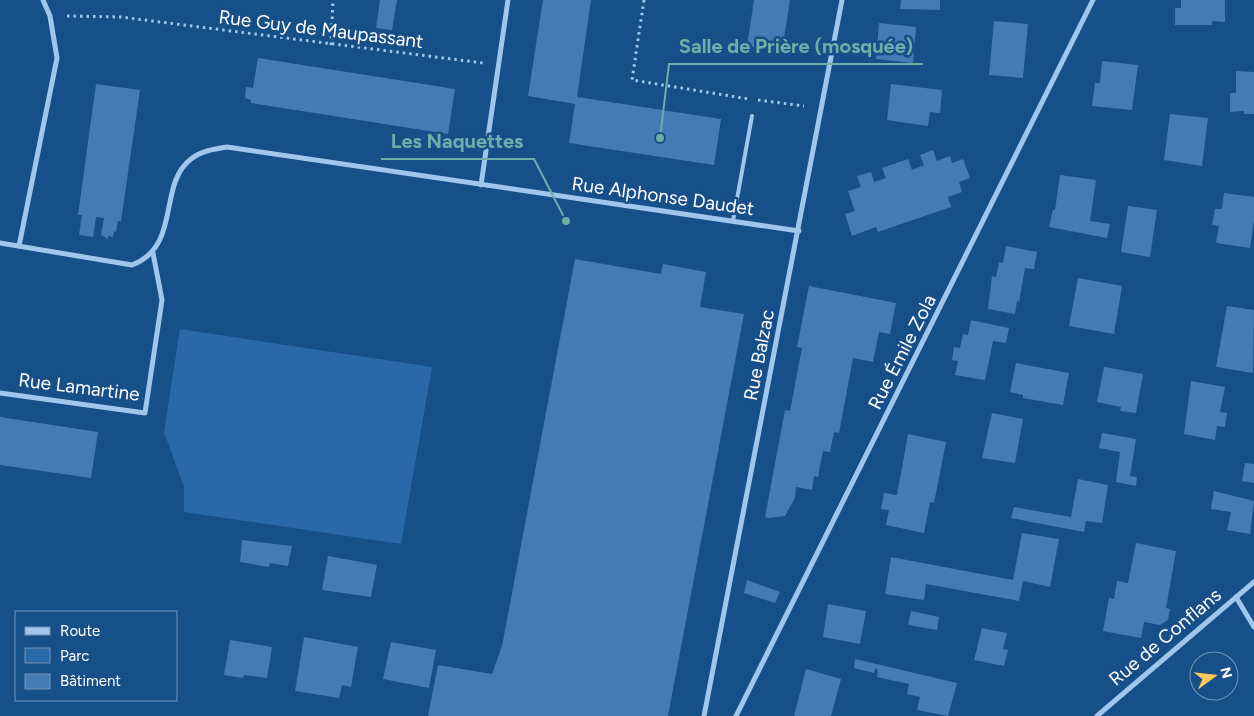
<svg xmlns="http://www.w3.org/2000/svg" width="1254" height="716" font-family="Figtree,sans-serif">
	<rect width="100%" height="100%" fill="#174f89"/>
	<polygon fill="#2a69a7" points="180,329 432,367 401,544 184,512 184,487 164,432"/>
	<g fill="#447bb4">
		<polygon points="380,0 397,0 392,30 376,28"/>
		<polygon points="543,0 591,0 577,97 721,119 714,165 569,143 575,104 528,96"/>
		<polygon points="754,0 790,0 782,51 747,46"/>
		<polygon points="901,0 940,0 940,10 900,9"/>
		<polygon points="1181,0 1225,0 1225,22 1212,21 1212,25 1175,25 1175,8 1181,8"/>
		<polygon points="994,21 1028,24 1023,78 989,75"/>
		<polygon points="879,23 916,27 913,63 876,59"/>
		<polygon points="258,58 455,89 448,134 251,103 251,100 245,98 246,87 253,88"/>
		<polygon points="1102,61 1138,65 1132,110 1092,106 1095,83 1100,83"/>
		<polygon points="1236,71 1254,72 1254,114 1244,114 1244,111 1230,112 1230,93 1236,93"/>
		<polygon points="96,84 140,90 121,221 118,221 116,232 114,231 113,237 108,236 108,239 101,235 104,218 96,217 93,237 79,235 82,215 78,215"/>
		<polygon points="891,84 942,90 940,113 930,112 928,126 887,120"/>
		<polygon points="1170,114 1208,118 1202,166 1164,160"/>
		<polygon points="933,150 937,161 950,156 952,163 963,159 970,178 959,182 962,192 948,197 951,207 878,232 876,227 852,236 845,214 855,211 848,191 861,187 857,176 871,172 874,182 886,178 882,168 908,159 912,170 924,165 920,155"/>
		<polygon points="1060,175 1096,180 1090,221 1110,224 1107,238 1049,227 1053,210 1055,210"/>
		<polygon points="1224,193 1254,197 1254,220 1250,248 1216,243 1219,226 1212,225 1215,209 1222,209"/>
		<polygon points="1128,206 1157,210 1150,257 1121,252"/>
		<polygon points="1006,246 1037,252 1034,269 1025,268 1019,302 1017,301 1015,314 988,309 992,276 996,277 999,262 1003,263"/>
		<polygon points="575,259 661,274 663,264 706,272 700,307 744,314 668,716 428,716 438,665 492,674 502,646"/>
		<polygon points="1078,278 1122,286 1114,334 1069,326"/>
		<polygon points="809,286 896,303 890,334 879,332 873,362 853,358 839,433 834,432 830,452 823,451 818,477 814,476 812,490 796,487 795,498 785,516 768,518 765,517 785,410 790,411 802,348 797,347"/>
		<polygon points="1227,306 1254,310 1253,373 1216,367"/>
		<polygon points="971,320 1009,328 1006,343 993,341 985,380 955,375 958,361 952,360 954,347 960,348 963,334 968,335"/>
		<polygon points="1016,363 1069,373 1063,405 1023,398 1023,395 1010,392"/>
		<polygon points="1104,367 1143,374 1136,413 1120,411 1121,407 1097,402"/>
		<polygon points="1191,381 1225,387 1220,412 1227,413 1225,427 1217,426 1215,440 1184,434"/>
		<polygon points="992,413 1023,419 1015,463 982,458"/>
		<polygon points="0,417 98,432 91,478 0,465"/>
		<polygon points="1102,433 1136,439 1130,476 1137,477 1136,486 1116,482 1120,452 1099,448"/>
		<polygon points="908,434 946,442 934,503 930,502 924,533 886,525 889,510 881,509 884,493 897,495"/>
		<polygon points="1245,463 1254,464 1254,483 1242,481"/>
		<polygon points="1078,479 1108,485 1102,523 1086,521 1084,532 1011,518 1014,507 1071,517"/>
		<polygon points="1214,491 1254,501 1250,534 1227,530 1231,512 1211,509"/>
		<polygon points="1022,533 1059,539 1050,587 1023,581 1019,601 926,584 924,600 885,594 891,557 1013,580"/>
		<polygon points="242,540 292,546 288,566 270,563 269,567 240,562"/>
		<polygon points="1136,543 1176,551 1166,608 1170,609 1168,620 1160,625 1144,622 1141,638 1103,631 1109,598 1114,599 1117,581 1128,583"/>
		<polygon points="328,556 377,565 371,597 322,590"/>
		<polygon points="747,580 780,592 775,603 744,593"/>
		<polygon points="828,604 866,611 860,644 823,637"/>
		<polygon points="911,611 939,617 937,630 908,625"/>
		<polygon points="982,628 1007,633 1003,649 1008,650 1004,666 974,660"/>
		<polygon points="304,637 358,647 351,687 342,685 339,698 295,691"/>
		<polygon points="230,640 272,647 267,678 244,675 243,678 224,675"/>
		<polygon points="391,642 436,650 429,688 383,679"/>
		<polygon points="855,659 957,683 948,716 917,710 920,697 907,694 909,684 877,677 878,670 875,668 874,673 854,668"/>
		<polygon points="806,669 841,679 831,716 794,716"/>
	</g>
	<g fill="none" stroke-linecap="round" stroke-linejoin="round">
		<g stroke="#9fc7ee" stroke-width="3" stroke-dasharray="2.5 4" stroke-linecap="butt">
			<polyline points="644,0 632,80 749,99"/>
			<polyline points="67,16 121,17 483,63"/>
			<polyline points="331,45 333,0"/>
			<polyline points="758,100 804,106"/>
		</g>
		<polyline stroke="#9fc7ee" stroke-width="4" points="733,221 752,116"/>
		<g stroke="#9fc7ee" stroke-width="5">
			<polyline points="481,185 508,0"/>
			<path d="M 0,243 L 132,265 C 182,246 157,185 191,159 C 201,151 214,149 227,147 L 799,231"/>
			<polyline points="19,246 57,58 50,16 43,0"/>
			<polyline points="0,393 145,413 162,300 153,253"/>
			<polyline points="1236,597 1254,627"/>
			<polyline points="704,716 842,0"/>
			<polyline points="736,716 1093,0"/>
			<polyline points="1097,716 1254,582"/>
		</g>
	</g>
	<g text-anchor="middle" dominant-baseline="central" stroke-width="5" stroke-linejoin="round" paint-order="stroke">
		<g font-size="19" fill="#fff" stroke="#174f89">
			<text transform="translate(321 29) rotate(7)">Rue Guy de Maupassant</text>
			<text transform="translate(663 196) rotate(8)">Rue Alphonse Daudet</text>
			<text transform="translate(902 352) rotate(-63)">Rue Émile Zola</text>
			<text transform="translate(759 355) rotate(-79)">Rue Balzac</text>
			<text transform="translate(79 387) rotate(7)">Rue Lamartine</text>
			<text transform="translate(1165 637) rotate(-40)">Rue de Conflans</text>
		</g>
	</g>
	<path fill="none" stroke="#6fada8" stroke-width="2" d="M660 138L669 64H923M566 221L534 159H381"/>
	<g fill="#6fada8" stroke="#174f89" stroke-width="2">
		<circle cx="660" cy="138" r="5"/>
		<circle cx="566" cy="221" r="5"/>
	</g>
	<g font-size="20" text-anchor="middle" font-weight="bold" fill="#6fada8" stroke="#174f89" stroke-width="5" stroke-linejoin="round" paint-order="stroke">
		<text x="796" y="53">Salle de Prière (mosquée)</text>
		<text x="457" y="148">Les Naquettes</text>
	</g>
	<rect x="15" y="611" width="162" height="90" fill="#174f89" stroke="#7495b8"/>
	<rect x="25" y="627" width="25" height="8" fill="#9fc7ee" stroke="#7495b8"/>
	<text x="60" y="636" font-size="15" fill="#ffffff">Route</text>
	<rect x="25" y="648" width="25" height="15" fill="#2a69a7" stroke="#7495b8"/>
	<text x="60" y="661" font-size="15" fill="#ffffff">Parc</text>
	<rect x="25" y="674" width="25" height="15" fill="#447bb4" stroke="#7495b8"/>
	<text x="60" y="686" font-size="15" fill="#ffffff">Bâtiment</text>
	<g transform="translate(1214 676) rotate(75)"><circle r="24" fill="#174f89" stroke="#7495b8"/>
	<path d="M0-4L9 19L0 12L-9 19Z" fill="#ffc85c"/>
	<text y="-8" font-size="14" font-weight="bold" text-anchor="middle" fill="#ffffff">N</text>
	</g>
</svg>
